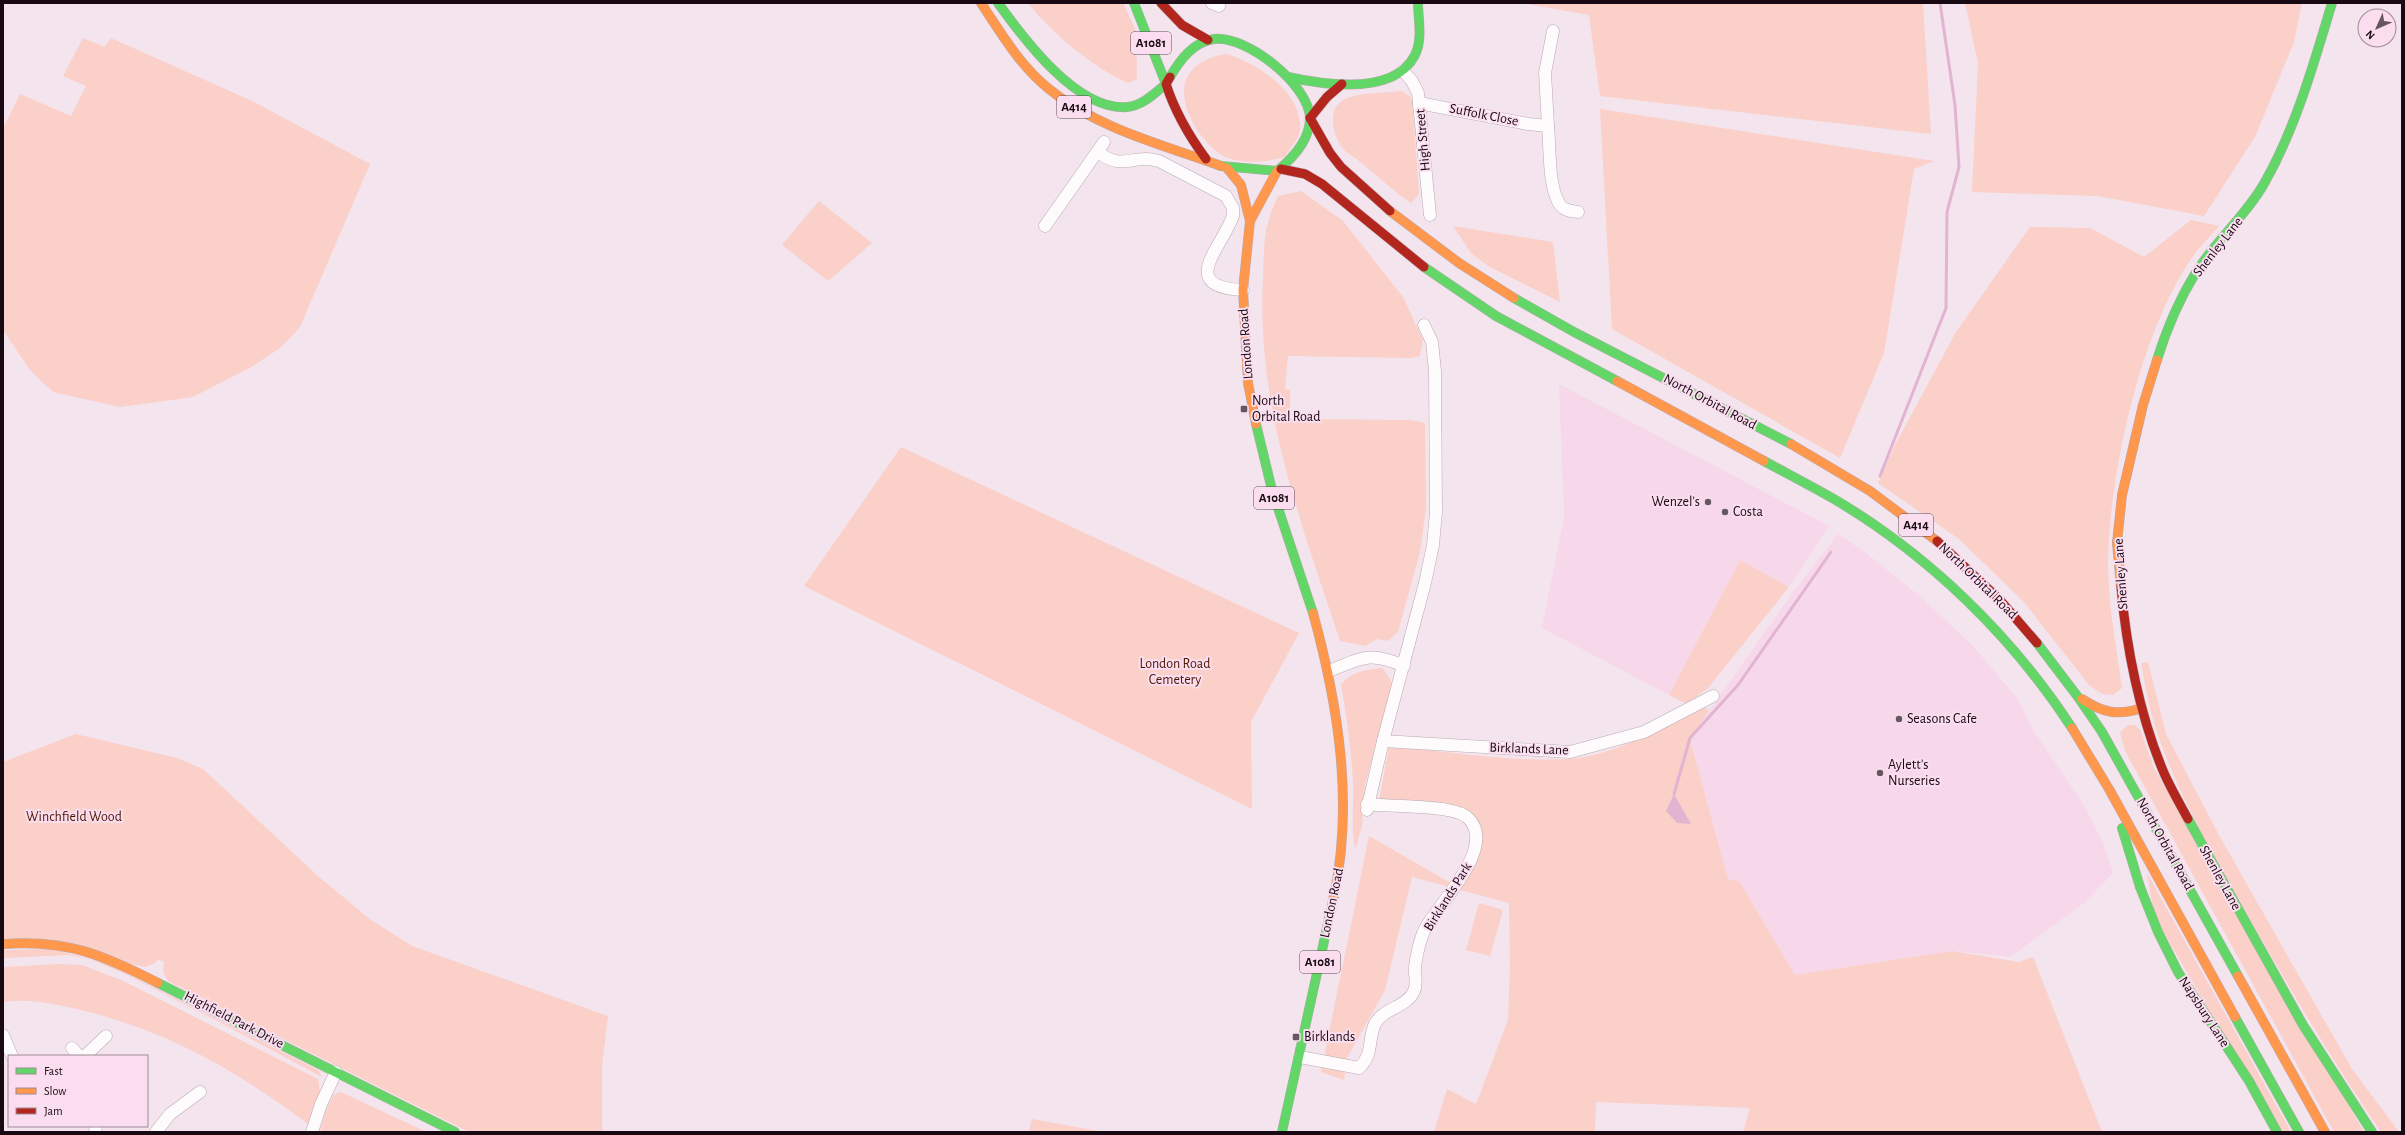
<svg xmlns="http://www.w3.org/2000/svg" width="2405" height="1135" font-family="'Alegreya Sans',sans-serif">
	<rect width="100%" height="100%" fill="#f4e4ee"/>
	<g fill="#f7d8eb">
		<polygon points="1559,384 1829,526 1789,587 1740,560 1669,695 1542,628 1564,517"/>
		<polygon points="1838,534 1866,553 1922,598 1973,646 2017,698 2031,727 2085,807 2103,843 2113,873 2084,903 2010,957 1952,951 1795,975 1739,881 1728,879 1690,738 1793,592"/>
	</g>
	<g fill="#fad0c8">
		<path d="M 1028,3 L 1123,3 L 1136,31 L 1137,79 L 1128,83 C 1092,67 1053,34 1028,3 Z"/>
		<polygon points="1521,3 1923,3 1931,134 1600,96 1589,15"/>
		<polygon points="1965,3 2302,3 2294,42 2255,137 2204,216 2098,196 1972,192 1978,63"/>
		<polygon points="83,38 105,47 111,38 252,101 370,164 300,327 280,348 253,366 193,397 120,407 53,392 30,370 3,330 3,129 20,94 71,116 86,86 63,76"/>
		<path d="M 1227,54 C 1258,64 1303,92 1300,130 C 1300,138 1289,149 1285,157 C 1267,162 1246,164 1228,158 C 1217,154 1207,143 1200,134 C 1174,97 1178,61 1227,54 Z"/>
		<path d="M 1402,91 L 1412,98 L 1419,194 L 1411,203 C 1392,190 1377,175 1359,161 C 1355,157 1348,154 1344,150 C 1334,138 1326,112 1342,101 C 1354,92 1387,93 1402,91 Z"/>
		<polygon points="1600,109 1934,161 1914,169 1884,353 1840,458 1612,329"/>
		<path d="M 1301,191 L 1343,221 L 1403,297 L 1423,340 L 1420,356 L 1411,358 L 1288,356 L 1285,389 L 1290,390 L 1290,419 L 1411,420 L 1425,423 L 1426,508 L 1420,552 L 1398,632 L 1388,641 L 1377,639 L 1365,646 L 1340,641 C 1301,523 1256,405 1263,279 C 1264,245 1263,228 1278,196 Z"/>
		<polygon points="819,201 872,243 828,281 782,245"/>
		<path d="M 2191,220 L 2219,226 C 2210,236 2201,246 2193,256 C 2143,328 2115,451 2109,538 C 2105,588 2115,639 2122,688 L 2113,695 L 2102,694 L 2089,685 L 2024,602 L 1959,539 L 1878,483 L 1895,445 L 1956,332 L 2030,227 L 2090,228 L 2144,257 Z"/>
		<polygon points="1453,226 1553,242 1560,302 1488,266 1471,253"/>
		<polygon points="901,447 1299,633 1251,722 1252,809 804,586"/>
		<polygon points="1740,560 1789,587 1708,688 1687,704 1669,695"/>
		<path d="M 2148,662 L 2166,734 L 2220,837 L 2352,1069 L 2399,1132 L 2381,1132 C 2335,1065 2294,996 2254,926 C 2217,861 2176,794 2154,723 C 2148,704 2145,683 2141,663 Z"/>
		<path d="M 1383,668 L 1392,683 L 1365,785 L 1362,826 L 1355,849 C 1351,827 1354,805 1353,782 C 1351,749 1347,717 1341,685 C 1351,672 1366,669 1383,668 Z"/>
		<path d="M 1703,706 L 1709,711 L 1690,739 L 1728,879 L 1739,881 L 1795,975 L 1952,951 L 2019,962 L 2033,957 L 2102,1132 L 1743,1132 L 1750,1108 L 1596,1102 L 1595,1132 L 1434,1132 L 1447,1089 L 1476,1104 L 1508,1020 L 1510,967 L 1509,903 L 1412,877 L 1385,990 L 1347,1058 L 1344,1080 L 1321,1072 L 1369,836 L 1449,882 L 1464,884 C 1477,860 1493,838 1472,814 L 1379,801 L 1389,746 C 1447,751 1520,764 1577,758 C 1616,754 1669,725 1703,706 Z"/>
		<polygon points="2128,725 2134,725 2140,729 2154,768 2364,1132 2334,1132 2125,751 2120,732"/>
		<polygon points="76,734 177,758 203,769 319,877 371,920 412,946 608,1016 602,1066 602,1132 469,1132 168,981 163,971 164,962 158,959 155,963 145,967 3,938 3,762"/>
		<polygon points="2147,873 2291,1132 2283,1132 2228,1044 2154,915"/>
		<polygon points="1479,903 1503,910 1490,956 1466,950"/>
		<polygon points="53,949 107,964 318,1070 322,1077 223,1024 123,973 92,960 69,955 3,958 3,950"/>
		<path d="M 59,964 L 82,965 L 121,980 L 318,1079 L 320,1091 L 308,1124 C 237,1071 168,1031 81,1010 C 55,1004 30,998 3,1002 L 3,967 Z"/>
		<polygon points="341,1092 426,1132 320,1132 325,1113 333,1095"/>
		<polygon points="1032,1119 1103,1132 1029,1132"/>
	</g>
	<polygon fill="#e2b4d1" points="1674,794 1691,824 1677,823 1666,811"/>
	<g fill="none" stroke-linecap="round" stroke-linejoin="round">
		<g stroke="#e2b4d1" stroke-width="3">
			<polyline points="1880,476 1946,308 1947,212 1959,167 1955,105 1940,3"/>
			<polyline points="1674,794 1690,738 1738,685 1831,552"/>
		</g>
		<defs>
			<g id="street">
				<polyline points="1212,3 1219,6"/>
				<polyline points="1403,71 1412,81 1418,93 1430,215"/>
				<path d="M 1419,103 L 1528,124 L 1548,126 C 1550,145 1548,191 1561,206 C 1565,211 1572,211 1578,212"/>
				<polyline points="1548,126 1545,73 1553,31"/>
				<path d="M 1098,152 C 1123,172 1133,153 1159,161 L 1226,196 L 1233,208 L 1233,216 C 1221,249 1177,287 1243,290"/>
				<polyline points="1045,226 1104,142"/>
				<path d="M 1329,671 C 1362,658 1369,651 1404,666"/>
				<polyline points="1383,741 1570,752 1644,732 1713,696"/>
				<polyline points="1367,810 1383,741 1425,583 1433,545 1436,512 1435,371 1432,342 1424,325"/>
				<polyline points="3,1035 12,1056"/>
				<polyline points="72,1048 79,1056"/>
				<polyline points="85,1056 106,1036"/>
				<path d="M 1300,1057 L 1359,1068 C 1373,1055 1368,1042 1374,1026 C 1381,1008 1407,1008 1414,991 C 1418,983 1414,975 1415,967 C 1416,957 1420,939 1425,929 C 1438,904 1498,847 1468,818 C 1454,804 1389,807 1367,804"/>
				<polyline points="95,1126 96,1132"/>
				<polyline points="156,1132 170,1114 200,1092"/>
				<polyline points="312,1132 321,1104 336,1072"/>
			</g>
			<g id="fast">
				<path d="M 998,3 C 1024,39 1077,111 1127,107 C 1142,106 1155,93 1166,84"/>
				<polyline points="1134,3 1166,84"/>
				<path d="M 1170,77 C 1180,60 1193,42 1214,39 C 1247,35 1309,85 1310,118 C 1310,140 1293,158 1277,171 L 1221,166"/>
				<path d="M 1288,77 C 1325,85 1394,96 1415,55 C 1423,39 1418,19 1418,3"/>
				<polyline points="1424,267 1496,316 1617,381"/>
				<polyline points="1514,298 1574,332 1791,444"/>
				<path d="M 2157,360 C 2166,331 2179,300 2195,274 C 2215,241 2246,216 2265,182 C 2296,127 2314,63 2332,3"/>
				<polyline points="1256,424 1272,490 1313,613"/>
				<path d="M 1764,461 C 1788,474 1811,486 1834,499 C 1929,555 2012,636 2072,728"/>
				<polyline points="2037,643 2078,697 2102,732 2238,976"/>
				<polyline points="2188,819 2303,1025 2372,1132"/>
				<polyline points="2122,828 2140,887"/>
				<polyline points="2140,887 2158,932 2178,972 2249,1081 2277,1132"/>
				<polyline points="158,983 455,1132"/>
				<polyline points="2235,1017 2299,1132"/>
				<polyline points="1282,1132 1334,896"/>
			</g>
			<g id="slow">
				<path d="M 981,3 C 1001,33 1020,66 1049,89 C 1098,129 1164,145 1221,166"/>
				<polyline points="1227,168 1241,185 1250,221 1243,290 1248,383 1256,424"/>
				<polyline points="1390,211 1459,263 1514,298"/>
				<polyline points="1250,221 1277,171"/>
				<polyline points="1617,381 1764,461"/>
				<polyline points="1791,444 1870,491 1937,541"/>
				<polyline points="2121,586 2117,543 2122,495 2143,405 2157,360"/>
				<path d="M 1313,613 C 1338,704 1354,802 1334,896"/>
				<path d="M 2082,699 C 2103,713 2118,716 2142,708"/>
				<polyline points="2072,728 2109,789 2235,1017"/>
				<path d="M 3,944 C 67,939 103,955 158,983"/>
				<polyline points="2238,976 2325,1132"/>
			</g>
			<g id="jam">
				<polyline points="1161,3 1182,25 1208,40"/>
				<path d="M 1170,77 L 1166,84 C 1175,112 1189,136 1206,159"/>
				<polyline points="1310,118 1327,97 1342,84"/>
				<polyline points="1310,118 1330,153 1341,167 1390,211"/>
				<polyline points="1281,169 1305,174 1322,184 1424,267"/>
				<polyline points="1937,541 1999,599 2037,643"/>
				<path d="M 2121,586 C 2126,647 2140,717 2164,773 C 2171,789 2180,804 2188,819"/>
			</g>
		</defs>
		<use href="#street" stroke="#b9aab3" stroke-width="13"/>
		<use href="#fast" stroke="#b9aab3" stroke-width="10"/>
		<use href="#slow" stroke="#b9aab3" stroke-width="10"/>
		<use href="#jam" stroke="#b9aab3" stroke-width="10"/>
		<use href="#street" stroke="#fdfbfc" stroke-width="12"/>
		<use href="#fast" stroke="#63d668" stroke-width="9"/>
		<use href="#slow" stroke="#ff974d" stroke-width="9"/>
		<use href="#jam" stroke="#b3261e" stroke-width="9"/>
	</g>
	<g fill="#655660" stroke="#fadeef" stroke-width="1.5">
		<rect x="1240" y="405" width="8" height="8" rx="2"/>
		<circle cx="1708" cy="502" r="4"/>
		<circle cx="1725" cy="512" r="4"/>
		<circle cx="1899" cy="719" r="4"/>
		<circle cx="1880" cy="773" r="4"/>
		<rect x="1292" y="1033" width="8" height="8" rx="2"/>
	</g>
	<g text-anchor="middle" dominant-baseline="central" stroke-width="4" stroke-linejoin="round" paint-order="stroke">
		<g fill="#fadeef" stroke="#5c4955" stroke-width="1">
			<rect x="1131" y="32" width="40" height="22" rx="3"/>
			<rect x="1057" y="96" width="34" height="22" rx="3"/>
			<rect x="1254" y="487" width="40" height="22" rx="3"/>
			<rect x="1899" y="514" width="34" height="22" rx="3"/>
			<rect x="1300" y="951" width="40" height="22" rx="3"/>
		</g>
		<g font-size="13" font-weight="bold" fill="#180913">
			<text x="1151" y="43">A1081</text>
			<text x="1074" y="107">A414</text>
			<text x="1274" y="498">A1081</text>
			<text x="1916" y="525">A414</text>
			<text x="1320" y="962">A1081</text>
		</g>
		<g font-size="14" fill="#180913" stroke="#fadeef">
			<text transform="translate(1484 115) rotate(11)">Suffolk Close</text>
			<text transform="translate(1423 140) rotate(-95)">High Street</text>
			<text transform="translate(2218 247) rotate(-52)">Shenley Lane</text>
			<text transform="translate(1246 344) rotate(-94)">London Road</text>
			<text transform="translate(1710 402) rotate(28)">North Orbital Road</text>
			<text transform="translate(2121 574) rotate(-94)">Shenley Lane</text>
			<text transform="translate(1978 581) rotate(44)">North Orbital Road</text>
			<text transform="translate(1529 749) rotate(2)">Birklands Lane</text>
			<text transform="translate(2165 844) rotate(61)">North Orbital Road</text>
			<text transform="translate(2220 878) rotate(61)">Shenley Lane</text>
			<text transform="translate(1448 897) rotate(-58)">Birklands Park</text>
			<text transform="translate(1332 903) rotate(-78)">London Road</text>
			<text transform="translate(2204 1012) rotate(57)">Napsbury Lane</text>
			<text transform="translate(234 1020) rotate(27)">Highfield Park Drive</text>
		</g>
		<g font-size="14" fill="#180913" stroke="#fadeef" text-anchor="start">
			<text x="1252" y="401">North<tspan x="1252" dy="16">Orbital Road</tspan></text>
			<text x="1700" y="502" text-anchor="end">Wenzel's</text>
			<text x="1733" y="512">Costa</text>
			<text x="1907" y="719">Seasons Cafe</text>
			<text x="1888" y="765">Aylett's<tspan x="1888" dy="16">Nurseries</tspan></text>
			<text x="1304" y="1037">Birklands</text>
		</g>
		<g font-size="14" fill="#4d1600" stroke="#fadeef">
			<text x="1175" y="664">London Road<tspan x="1175" dy="16">Cemetery</tspan></text>
			<text x="74" y="817">Winchfield Wood</text>
		</g>
	</g>
	<rect width="2405" height="1135" fill="none" stroke="#180913" stroke-width="8"/>
	<rect x="8" y="1055" width="140" height="72" fill="#fadeef" stroke="#a08997"/>
	<rect x="16" y="1068" width="20" height="6" fill="#63d668" stroke="#a08997"/>
	<text x="44" y="1075" font-size="12" fill="#180913">Fast</text>
	<rect x="16" y="1088" width="20" height="6" fill="#ff974d" stroke="#a08997"/>
	<text x="44" y="1095" font-size="12" fill="#180913">Slow</text>
	<rect x="16" y="1108" width="20" height="6" fill="#b3261e" stroke="#a08997"/>
	<text x="44" y="1115" font-size="12" fill="#180913">Jam</text>
	<g transform="translate(2377 28) rotate(225)"><circle r="19" fill="#fadeef" stroke="#a08997"/>
	<path d="M0-3L7 15L0 10L-7 15Z" fill="#655660"/>
	<text y="-6" font-size="11" font-weight="bold" text-anchor="middle" fill="#180913">N</text>
	</g>
</svg>
